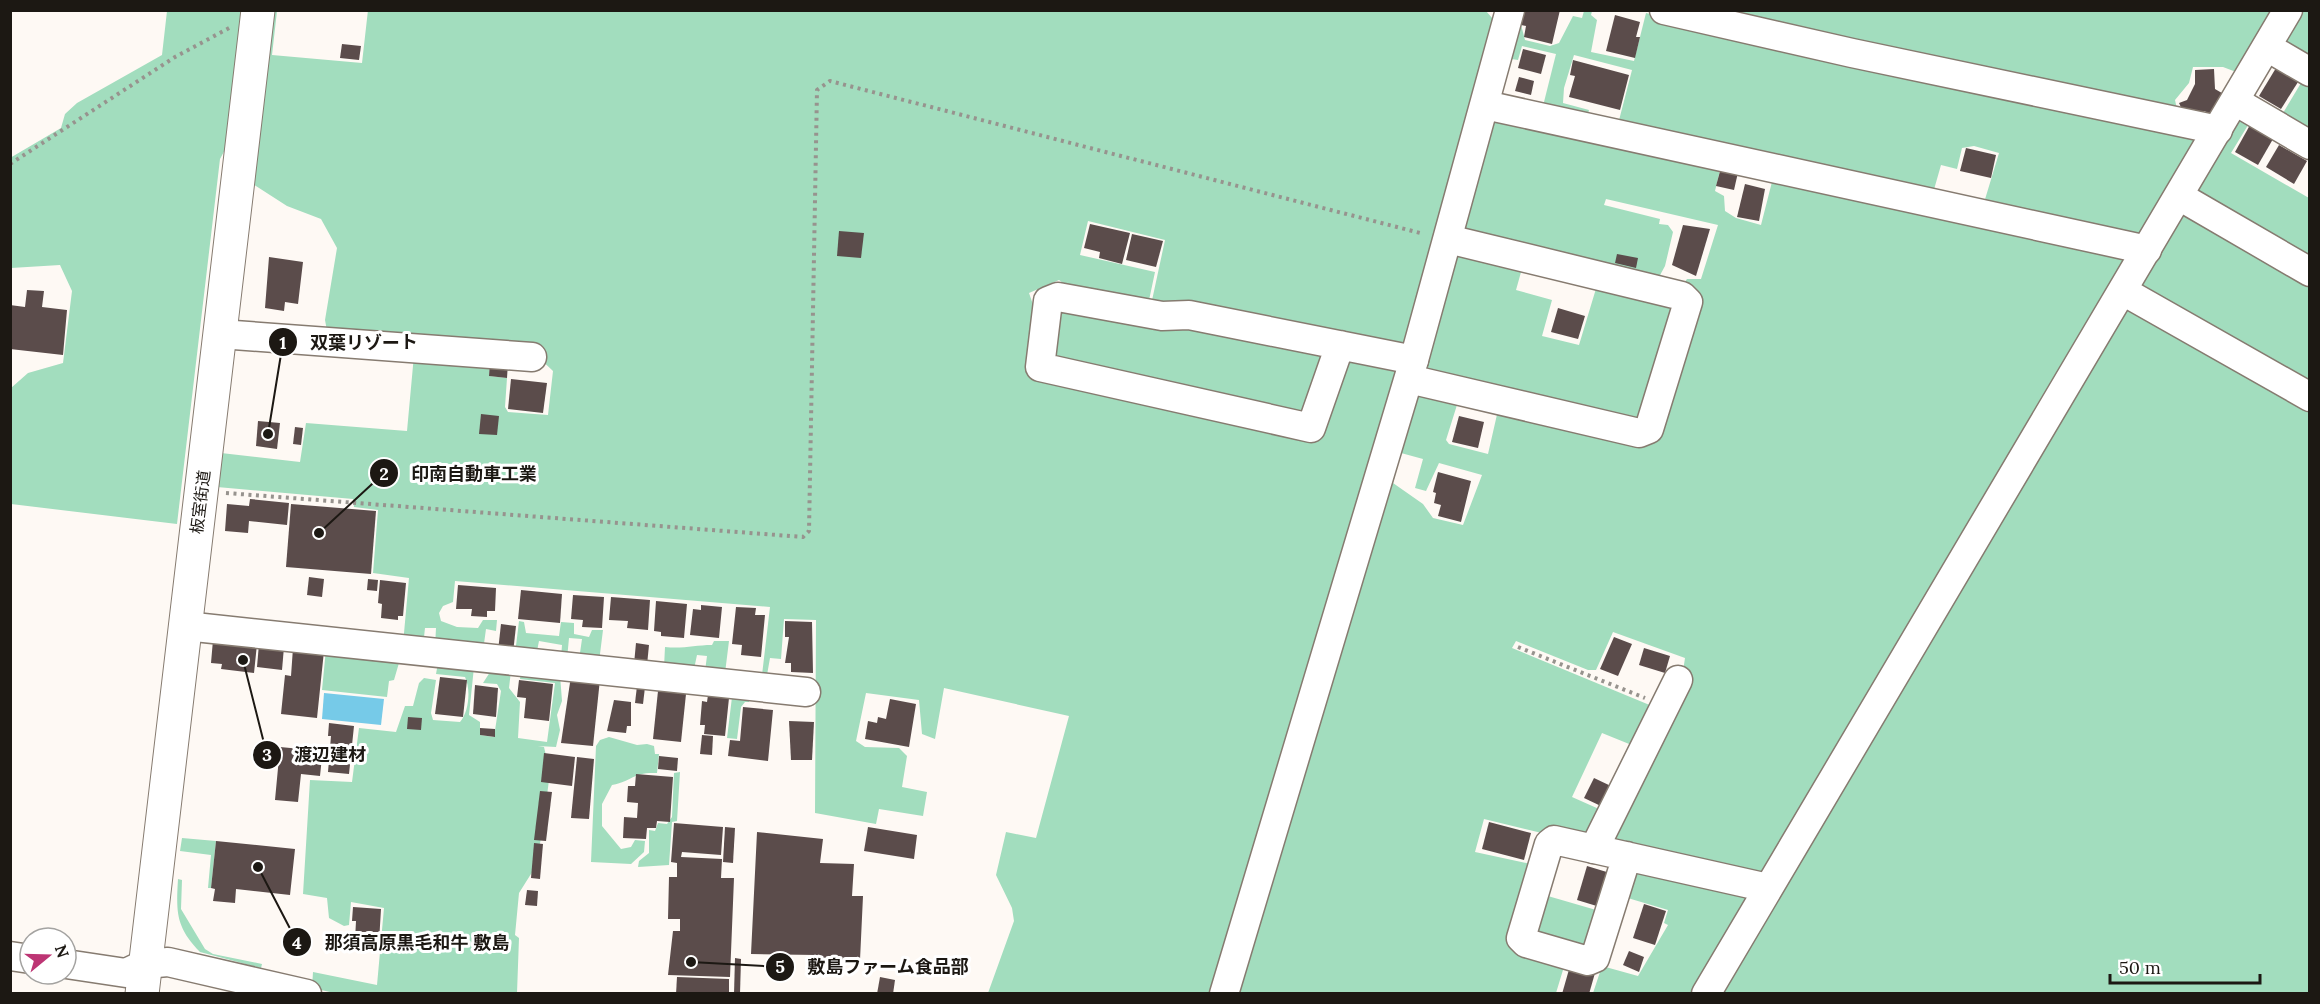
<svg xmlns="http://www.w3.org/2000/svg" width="2320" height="1004" font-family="Lora,'Noto Sans JP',serif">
	<rect width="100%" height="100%" fill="#fef9f4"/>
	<g fill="#a2ddbe" fill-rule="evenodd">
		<path d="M 368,10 L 1486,11 L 1500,27 L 1494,99 L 1722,162 L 1715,191 L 1724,196 L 1725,211 L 1736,218 L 1761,225 L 1774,174 L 1617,128 L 1632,70 L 1574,55 L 1564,88 L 1563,103 L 1589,110 L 1586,121 L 1542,110 L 1556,54 L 1522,46 L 1518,60 L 1505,58 L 1520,21 L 1525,40 L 1550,46 L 1559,43 L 1573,16 L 1582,18 L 1584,11 L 1592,11 L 1591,15 L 1597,20 L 1591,52 L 1634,61 L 1646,13 L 1819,52 L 1673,11 L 2309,11 L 2309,62 L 2278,44 L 2244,75 L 2223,67 L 2193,67 L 2189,83 L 2175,100 L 2179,118 L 2234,115 L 2253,117 L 2231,153 L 2309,198 L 2309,993 L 1593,993 L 1602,966 L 1638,976 L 1668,925 L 1664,923 L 1668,910 L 1621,896 L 1633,867 L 1766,881 L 1608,847 L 1682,678 L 1685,658 L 1613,632 L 1596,670 L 1588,670 L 1516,641 L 1512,648 L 1652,706 L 1639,748 L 1602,733 L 1572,797 L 1608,813 L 1597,838 L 1546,834 L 1484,819 L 1475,852 L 1531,864 L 1514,946 L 1566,960 L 1556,993 L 988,993 L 1014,921 L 1012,908 L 996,875 L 1006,832 L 1036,838 L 1069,716 L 944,688 L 935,739 L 922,734 L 919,700 L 866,693 L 856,741 L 865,747 L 899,748 L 907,756 L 902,787 L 927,792 L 923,816 L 879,809 L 876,824 L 815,813 L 816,620 L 784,619 L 781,659 L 770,658 L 767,675 L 762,675 L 770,607 L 455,581 L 453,602 L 443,606 L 439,613 L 441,621 L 457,627 L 478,628 L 483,620 L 497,620 L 496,631 L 486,629 L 483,651 L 435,647 L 436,628 L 425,628 L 423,646 L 403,644 L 409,578 L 373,573 L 378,510 L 354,507 L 353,499 L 217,487 L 221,453 L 300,462 L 306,423 L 407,431 L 414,355 L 490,361 L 489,376 L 507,378 L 505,407 L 508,412 L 548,415 L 553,371 L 535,354 L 328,336 L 325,320 L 337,248 L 321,219 L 287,206 L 253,184 L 273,11 L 277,11 L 272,55 L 362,63 ZM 1974,146 L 1999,153 L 1983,206 L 1933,193 L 1941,165 L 1957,169 L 1962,148 ZM 1606,199 L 1718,225 L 1701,279 L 1687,279 L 1674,297 L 1598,282 L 1579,345 L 1542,336 L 1552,300 L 1516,290 L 1523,265 L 1659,277 L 1665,266 L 1673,232 L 1668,225 L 1659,224 L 1660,219 L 1604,205 ZM 1088,221 L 1165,240 L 1151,305 L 1067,306 L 1039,322 L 1029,293 L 1059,280 L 1073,290 L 1148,305 L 1155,272 L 1080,255 ZM 1462,389 L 1501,397 L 1488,454 L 1449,444 L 1446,440 ZM 1401,453 L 1423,459 L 1415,488 L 1426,491 L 1439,463 L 1482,475 L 1463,525 L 1433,518 L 1423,504 L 1393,483 Z"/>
		<polygon points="167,11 249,11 228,144 220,159 177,524 11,504 11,388 28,373 63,363 72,291 60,265 11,268 10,158 61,128 65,114 77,103 162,55"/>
		<polygon points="2309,81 2309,134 2286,119 2283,113 2301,83"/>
		<polygon points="519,621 524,622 526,633 559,636 561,622 574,623 574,634 589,637 592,630 603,630 599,662 579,660 582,639 569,638 567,659 561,658 562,645 539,641 536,656 515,654"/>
		<path d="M 714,641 L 729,641 L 725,673 L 705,671 L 707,656 L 697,655 L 694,669 L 664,667 L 665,647 C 683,649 695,645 712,645 Z"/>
		<polygon points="326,649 401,656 394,680 389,681 387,697 322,690"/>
		<path d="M 438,663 L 474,667 L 469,715 L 480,722 L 480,735 L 494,737 L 501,691 L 497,684 L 483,683 L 492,669 L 511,671 L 509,688 L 520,702 L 518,738 L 547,742 L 555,683 L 520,679 L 521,672 L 560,675 L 562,701 L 557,715 L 560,730 L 556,747 L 538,746 L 544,747 L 550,773 L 542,832 L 536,866 L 519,893 L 515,935 L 519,938 L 517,993 L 339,994 L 312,988 L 313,972 L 377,985 L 384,908 L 351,902 L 349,925 L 344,926 L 329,918 L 327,898 L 303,894 L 310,780 L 352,782 L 359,728 L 396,732 L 405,706 L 413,706 L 419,683 L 424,678 L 436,680 L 431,713 L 433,720 L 460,722 C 469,712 471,689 465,677 L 436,674 Z"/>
		<polygon points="733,689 752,691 749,702 745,702 741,707 737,739 727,738"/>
		<path d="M 609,737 L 637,745 L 647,744 L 654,746 L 655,754 L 659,754 L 657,773 C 632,772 635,780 612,785 L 602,804 L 602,826 L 621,849 L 631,847 L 635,840 L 645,841 L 644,852 L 631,864 L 591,862 L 596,746 L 600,740 Z"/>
		<polygon points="680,772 677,821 672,822 669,865 638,867 639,861 649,853 649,830 655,831 658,823 667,824 672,817 674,773"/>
		<polygon points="182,838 216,841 211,888 208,888 211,855 180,851"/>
		<path d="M 178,879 L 182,880 L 181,909 L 205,949 L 213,954 L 262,964 L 261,968 L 200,952 C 176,927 176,913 178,879 Z"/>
		<polygon points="1541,894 1603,912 1593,947 1534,936"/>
	</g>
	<polygon fill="#76cae8" points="324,693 384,699 381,725 322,719"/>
	<g fill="#5b4c4b">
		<polygon points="1525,10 1560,10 1552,44 1524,37 1526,26 1521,25"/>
		<polygon points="1615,15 1640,22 1636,37 1640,37 1635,58 1606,51"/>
		<polygon points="342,44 361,46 359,60 340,58"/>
		<polygon points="1523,49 1546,55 1541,74 1518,68"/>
		<polygon points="1573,60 1629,75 1620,110 1569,97 1575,76 1570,75"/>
		<polygon points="2276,68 2298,82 2281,109 2259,96"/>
		<polygon points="2214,69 2215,89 2227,96 2215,116 2204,111 2186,118 2179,103 2187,100 2195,84 2195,70"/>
		<polygon points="1519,77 1534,81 1531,95 1515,91"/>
		<polygon points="2250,125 2273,139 2258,165 2235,152"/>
		<polygon points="2279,145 2307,161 2294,184 2266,167"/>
		<polygon points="1966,148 1996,155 1991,178 1960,171"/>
		<polygon points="1722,164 1739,168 1734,190 1716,186"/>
		<polygon points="1745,184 1765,189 1759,221 1737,217"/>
		<polygon points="1090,224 1130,233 1122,264 1099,258 1100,252 1084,248"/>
		<polygon points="1683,225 1710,229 1696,276 1672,265"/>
		<polygon points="839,231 864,233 861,258 837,256"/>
		<polygon points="1132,234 1163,241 1156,267 1126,260"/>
		<polygon points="1617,254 1638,258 1636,268 1615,263"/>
		<polygon points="269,257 303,262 298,304 285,302 284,311 265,308"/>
		<polygon points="27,290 44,291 42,307 67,310 63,355 10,349 10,305 25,307"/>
		<polygon points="1558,308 1585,316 1578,339 1551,332"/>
		<polygon points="490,361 508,363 507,378 489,376"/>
		<polygon points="511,379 547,383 543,413 508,409"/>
		<polygon points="481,414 499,416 497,435 479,434"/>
		<polygon points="1459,416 1484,422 1478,448 1452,442"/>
		<polygon points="258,421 280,423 277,449 256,446"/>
		<polygon points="295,427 303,428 301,445 293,444"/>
		<polygon points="1438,472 1471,481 1461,522 1438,516 1441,505 1434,503 1436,493 1433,492"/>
		<polygon points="250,499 289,503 287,525 249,521 248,533 225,531 227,504 249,506"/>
		<polygon points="291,504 376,511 371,574 286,567"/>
		<polygon points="309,577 324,579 322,597 307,595"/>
		<polygon points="368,579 378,580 377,591 367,590"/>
		<polygon points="380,580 406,583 403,616 398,616 398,620 381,618 382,604 378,603"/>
		<polygon points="458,585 496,588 495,611 487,611 487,617 471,616 472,609 456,609"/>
		<polygon points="521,590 562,594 560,623 518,619"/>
		<polygon points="573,595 604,597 602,628 582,627 583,620 571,619"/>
		<polygon points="611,597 650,600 648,630 627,628 628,621 609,620"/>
		<polygon points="656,601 687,604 684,638 661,636 661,632 654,631"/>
		<polygon points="701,605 722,607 719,638 690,635 693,609 701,610"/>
		<polygon points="736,607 756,608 755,615 765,615 761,657 741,655 742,645 732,644"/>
		<polygon points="785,621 812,622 813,673 791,672 791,663 785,663 789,637 785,637"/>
		<polygon points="501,624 516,626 513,653 498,651"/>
		<polygon points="1614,637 1632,644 1618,676 1600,669"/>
		<polygon points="213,640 257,644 254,673 221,669 222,664 211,663"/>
		<polygon points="636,643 649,645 647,665 634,664"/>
		<polygon points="259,644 284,647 282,670 257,667"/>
		<polygon points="293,648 324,651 317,718 281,714 285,675 291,676"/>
		<polygon points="1644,648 1670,656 1665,673 1639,665"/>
		<polygon points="571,676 600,679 593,746 561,743"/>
		<polygon points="440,677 467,680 463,717 435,714"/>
		<polygon points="519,680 553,684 549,721 524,718 526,698 517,697"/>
		<polygon points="475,685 498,688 496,717 473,714"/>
		<polygon points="637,686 645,687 643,704 635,703"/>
		<polygon points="658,691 686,694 681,742 653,739"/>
		<polygon points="708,695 729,698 725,736 704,734 705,725 700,725 702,701 707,702"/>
		<polygon points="890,699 916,704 909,747 865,739 868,721 877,723 878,717 886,719"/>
		<polygon points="614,700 631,702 631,726 627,726 626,733 607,731"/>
		<polygon points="743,707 773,710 768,761 728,756 730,740 740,741"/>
		<polygon points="408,717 422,718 421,730 407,729"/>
		<polygon points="789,721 814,722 812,760 791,760"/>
		<polygon points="329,723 354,726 349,774 328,772 331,736 328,736"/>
		<polygon points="480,728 495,729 495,737 480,735"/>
		<polygon points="702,735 713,736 712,755 700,754"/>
		<polygon points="280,747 301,749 300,755 322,757 320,776 301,774 298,802 275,800"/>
		<polygon points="544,753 575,757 572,786 541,782"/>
		<polygon points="659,756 678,758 677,771 658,769"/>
		<polygon points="577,757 594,759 589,819 571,818"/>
		<polygon points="636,774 673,777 670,822 657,821 656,828 647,828 646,839 623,838 624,817 637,818 638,803 627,802 628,786 635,786"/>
		<polygon points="1594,778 1613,787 1603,807 1584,798"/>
		<polygon points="540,791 552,792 546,841 534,840"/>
		<polygon points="1489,822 1531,833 1524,860 1482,849"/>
		<polygon points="674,823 723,827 721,855 682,852 681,857 722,859 721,878 734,878 730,977 668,975 673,931 680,931 680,919 668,919 669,877 677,877 677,863 671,862"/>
		<polygon points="725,827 735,828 733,863 723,862"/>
		<polygon points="868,827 917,835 914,859 864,851"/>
		<polygon points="757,832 823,839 820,863 854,864 852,896 863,896 860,960 817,959 817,955 751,954"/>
		<polygon points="216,841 295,849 290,895 236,889 235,903 213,901 215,889 211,888"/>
		<polygon points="534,843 543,844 540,879 531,878"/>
		<polygon points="1587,866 1610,873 1600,907 1577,900"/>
		<polygon points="527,890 538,891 537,906 525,905"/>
		<polygon points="1644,904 1666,911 1655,945 1633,938"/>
		<polygon points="353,907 381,909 379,942 355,940 356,921 352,921"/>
		<polygon points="1629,951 1644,957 1639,972 1623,965"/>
		<polygon points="735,958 741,959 740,994 734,994"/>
		<polygon points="1570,966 1595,973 1589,994 1562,994"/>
		<polygon points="677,977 729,979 729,994 676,994"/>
		<polygon points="880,977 895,980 893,994 877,994"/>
	</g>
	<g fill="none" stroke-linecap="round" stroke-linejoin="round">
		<defs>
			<g id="minor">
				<polyline points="1664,10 1852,53 2218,130"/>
				<polyline points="2267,47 2310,72"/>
				<polyline points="2235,101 2310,145"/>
				<polyline points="1485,105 2147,250"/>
				<polyline points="2179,196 2310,272"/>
				<polyline points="2123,291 2310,397"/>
				<polyline points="220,334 532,357"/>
				<polyline points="1340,345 1311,428 1040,367 1048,301 1058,297 1162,316 1189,315 1414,360"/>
				<polyline points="1409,379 1639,433 1649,429 1688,302 1682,296 1448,239"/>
				<polyline points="185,626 806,692"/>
				<polyline points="1594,849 1678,680"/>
				<polyline points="1627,856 1595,958 1588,961 1526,943 1521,938 1549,844 1554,840 1768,888"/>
				<polyline points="10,956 30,959"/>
				<polyline points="66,964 126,973 145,964 168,962 307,994"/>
				<polyline points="1224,994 1414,360 1510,10"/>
				<polyline points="1706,994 2288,10"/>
			</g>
			<polyline id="major" points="142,994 258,10"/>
		</defs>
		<use href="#minor" stroke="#867b70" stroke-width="31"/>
		<use href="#major" stroke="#867b70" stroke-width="35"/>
		<g stroke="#97938e" stroke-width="4" stroke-dasharray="3 4.5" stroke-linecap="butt">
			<polyline points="10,164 175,57 231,27"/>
			<polyline points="226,493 803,537 809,531 817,90 830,81 1424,234"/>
			<polyline points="1518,647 1645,698"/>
		</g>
		<use href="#minor" stroke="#fff" stroke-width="28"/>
		<use href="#major" stroke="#fff" stroke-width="33"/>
	</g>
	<g text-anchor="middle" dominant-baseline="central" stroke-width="6" stroke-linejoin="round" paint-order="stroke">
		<g font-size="16" fill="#1c1813" stroke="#fff">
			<text transform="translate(200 502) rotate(-83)">板室街道</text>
		</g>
	</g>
	<path fill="none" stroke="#1c1813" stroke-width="2" d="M268 434L283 342M319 533L384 473M243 660L267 755M258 867L297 942M691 962L780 967"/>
	<g fill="#1c1813" stroke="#fff" stroke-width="2">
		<circle cx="268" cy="434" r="6"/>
		<circle cx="319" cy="533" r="6"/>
		<circle cx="243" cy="660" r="6"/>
		<circle cx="258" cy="867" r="6"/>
		<circle cx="691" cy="962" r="6"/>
		<circle cx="283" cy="342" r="15"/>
		<circle cx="384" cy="473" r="15"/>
		<circle cx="267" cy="755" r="15"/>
		<circle cx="297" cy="942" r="15"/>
		<circle cx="780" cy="967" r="15"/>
	</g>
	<g font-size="18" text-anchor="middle" font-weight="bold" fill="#fff">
		<text x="283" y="349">1</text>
		<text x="384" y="480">2</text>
		<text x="267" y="761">3</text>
		<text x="297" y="949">4</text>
		<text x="780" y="973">5</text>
	</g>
	<g font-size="18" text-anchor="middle" font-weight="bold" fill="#1c1813" stroke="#fff" stroke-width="6" stroke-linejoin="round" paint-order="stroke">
		<text x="364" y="349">双葉リゾート</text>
		<text x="474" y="480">印南自動車工業</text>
		<text x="330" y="761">渡辺建材</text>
		<text x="417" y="949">那須高原黒毛和牛 敷島</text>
		<text x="888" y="973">敷島ファーム食品部</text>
	</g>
	<rect width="2320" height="1004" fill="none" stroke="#1c1813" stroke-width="24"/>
	<g transform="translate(48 956) rotate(71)"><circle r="28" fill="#ffffff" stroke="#a4a3a1" stroke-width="1.5"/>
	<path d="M0-4.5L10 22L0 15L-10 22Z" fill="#bd3574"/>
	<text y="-9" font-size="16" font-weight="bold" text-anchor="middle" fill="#1c1813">N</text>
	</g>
	<path d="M2110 974v9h150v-9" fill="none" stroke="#1c1813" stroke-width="3"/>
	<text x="2119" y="974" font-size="18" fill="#1c1813" stroke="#ffffff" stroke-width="4.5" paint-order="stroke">50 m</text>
</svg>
